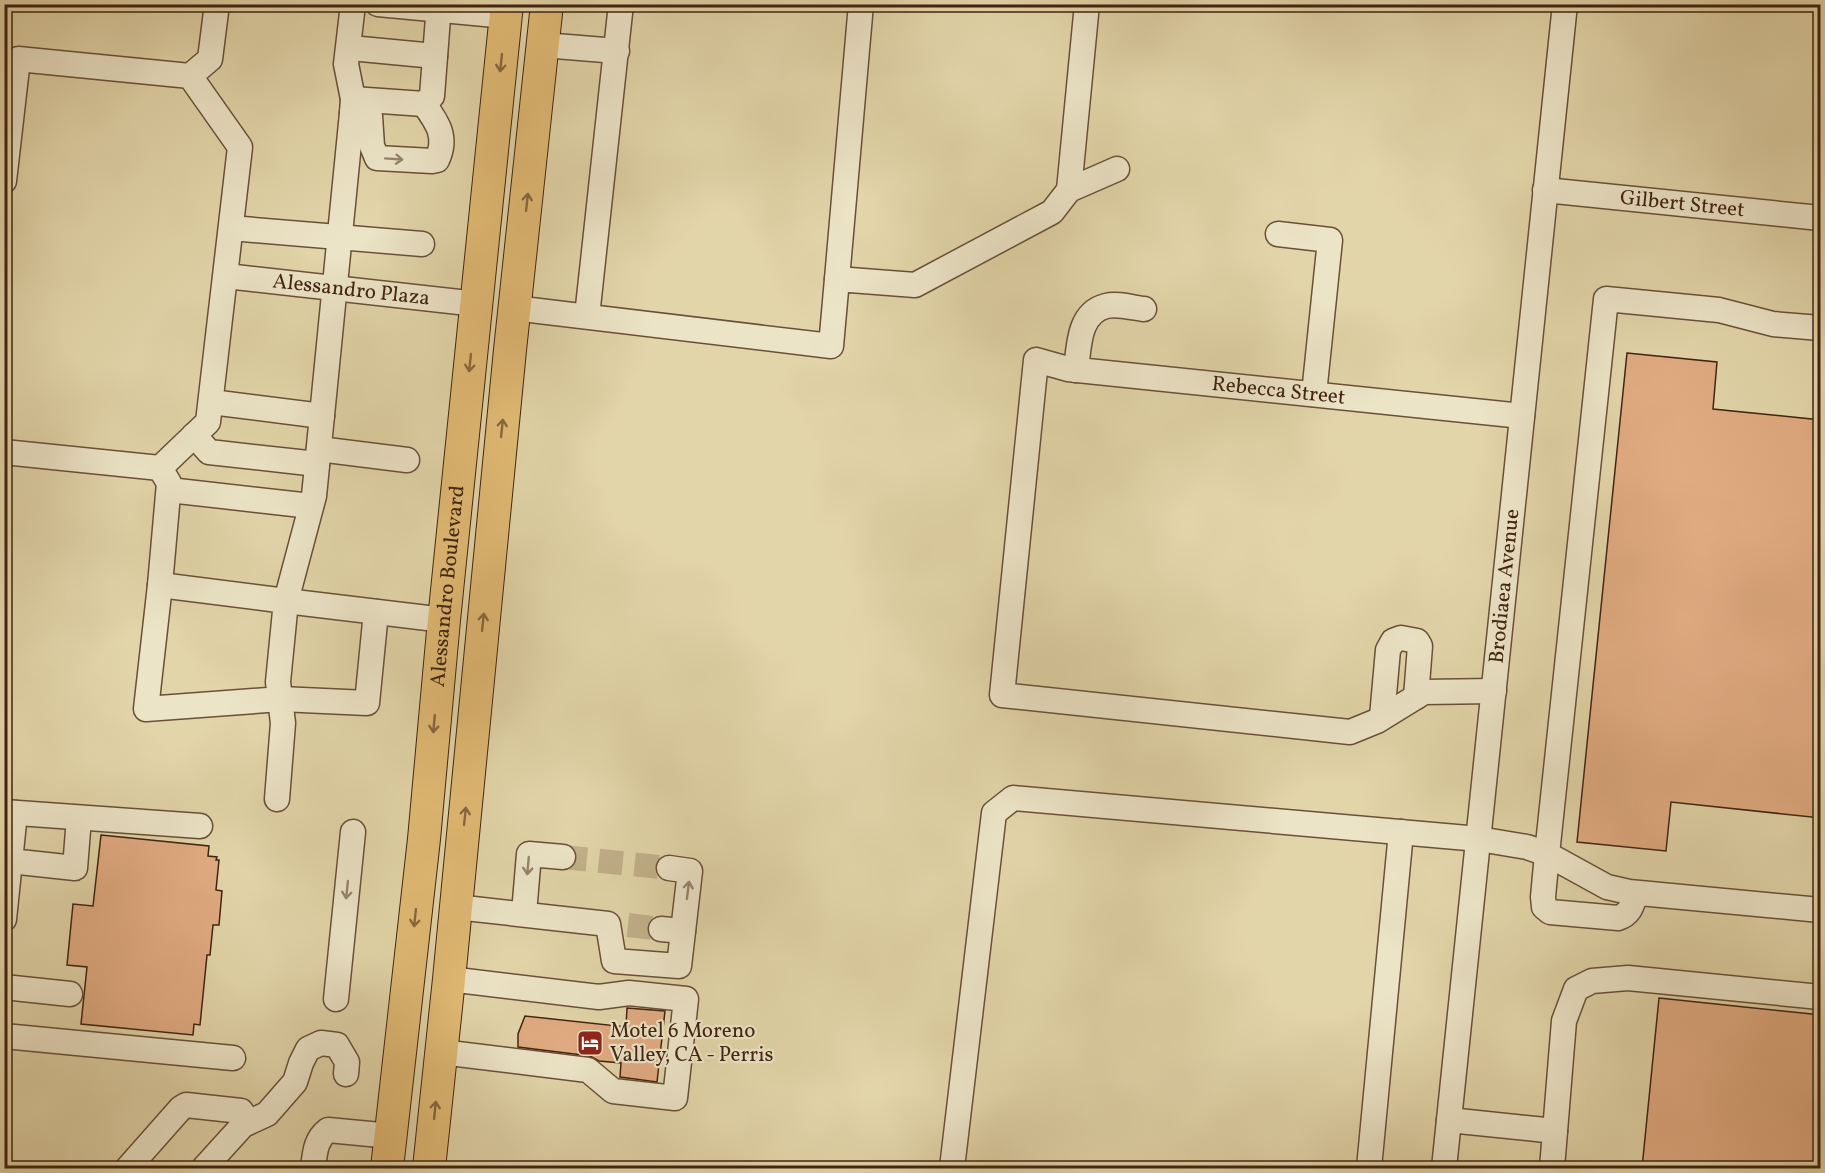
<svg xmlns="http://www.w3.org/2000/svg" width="1825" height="1173" font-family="Vollkorn,serif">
	<rect width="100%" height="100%" fill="#e2d5a9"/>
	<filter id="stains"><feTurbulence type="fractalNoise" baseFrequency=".00333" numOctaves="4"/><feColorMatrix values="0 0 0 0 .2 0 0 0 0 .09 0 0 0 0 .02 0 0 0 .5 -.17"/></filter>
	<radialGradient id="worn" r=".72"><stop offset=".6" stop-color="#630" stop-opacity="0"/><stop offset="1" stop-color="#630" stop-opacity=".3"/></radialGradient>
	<g fill="#e1ab82" stroke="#412311" stroke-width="1.5">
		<polygon points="1627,353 1717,362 1713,409 1821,420 1821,818 1671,802 1666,851 1577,842"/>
		<polygon points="101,835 209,846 208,856 217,857 216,860 219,860 216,890 222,891 219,925 213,925 210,955 207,955 200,1025 194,1024 193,1035 81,1024 87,967 67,965 73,904 93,906"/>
		<polygon points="1659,998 1821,1015 1821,1168 1642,1168"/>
		<polygon points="627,1008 665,1011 657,1082 620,1077 621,1063 599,1061 590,1056 518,1047 518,1034 525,1016 626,1027"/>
	</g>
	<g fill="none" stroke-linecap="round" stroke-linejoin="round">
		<g stroke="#c2b18b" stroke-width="24" stroke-dasharray="24 12" stroke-linecap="butt">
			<polyline points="563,857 669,868"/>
			<polyline points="628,925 661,929"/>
		</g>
		<defs>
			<g id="minor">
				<polyline points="353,4 346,64 353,99 352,113 314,496 286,601 444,620"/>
				<polyline points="378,4 506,16"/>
				<polyline points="543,45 617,51"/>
				<polyline points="361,49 435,56"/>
				<polyline points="190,76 210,59 217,4"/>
				<polyline points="353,99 424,104 432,96 439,4"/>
				<path d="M 352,113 L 366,113 L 370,116 L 372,146 L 377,158 L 432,161 L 437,160 C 448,137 437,122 424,104"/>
				<polyline points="4,181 18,59 190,76 240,147 208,422 160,468 4,452"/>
				<polyline points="1069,190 1087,4"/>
				<path id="s1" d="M 1545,190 L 1820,218"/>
				<polyline points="231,228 422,244"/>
				<polyline points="1278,234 1330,240 1314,394"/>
				<path id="s2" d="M 226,276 L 477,304"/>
				<polyline points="837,279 861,4"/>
				<polyline points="514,308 831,346 837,279 915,285 1052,212 1069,190 1117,169"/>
				<polyline points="587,316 621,4"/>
				<path d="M 1076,370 C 1079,347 1078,313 1106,306 C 1117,303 1134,308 1144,309"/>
				<polyline points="211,402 322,416"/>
				<polyline points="194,435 209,452 317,464"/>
				<polyline points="319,449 407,460"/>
				<polyline points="160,468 169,483 160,585 286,601 278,682 283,723 277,799"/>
				<polyline points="169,490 311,506"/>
				<polyline points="160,585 146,709 281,699 367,703 376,612"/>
				<path id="s3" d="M 1494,691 L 1424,692 L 1377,721 L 1350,732 L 1002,695 L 1036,360 L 1068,369 L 1522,416"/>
				<polyline points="1382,717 1388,650 1393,641 1401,638 1417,641 1420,646 1416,697"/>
				<polyline points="4,812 200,826"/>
				<polyline points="10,861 75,868 79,818"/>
				<path d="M 1636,893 C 1632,904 1631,914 1618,918 L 1550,912 L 1544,907 L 1543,897 L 1547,854 L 1607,887 L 1629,892 L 1820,910"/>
				<polyline points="456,907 608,924 614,961 679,966 690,871 669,868"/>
				<polyline points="524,913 529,854 563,857"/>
				<polyline points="4,919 15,813"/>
				<polyline points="661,929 683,931"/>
				<polyline points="4,987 70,994"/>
				<polyline points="336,999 353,832"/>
				<polyline points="4,1036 233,1058"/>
				<polyline points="441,1052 588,1070 613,1091 675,1098 686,999 629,993 599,997 449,979"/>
				<polyline points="1449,1120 1555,1131"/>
				<polyline points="128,1168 181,1108 186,1105 241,1111 245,1117 243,1125"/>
				<polyline points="204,1168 243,1125 267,1114 295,1082 301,1063 308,1049 321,1043 337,1045 347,1062 346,1074"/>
				<path d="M 313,1168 C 315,1153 315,1140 328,1130 L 391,1136"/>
				<polyline points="952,1168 994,813 1013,798 1479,839 1527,847 1547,854 1606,299 1719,310 1773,324 1820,328"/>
				<polyline points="1369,1168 1401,832"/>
				<path id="s4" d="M 1444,1168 L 1565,4"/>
				<polyline points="1552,1168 1564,1021 1576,989 1592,981 1628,978 1820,997"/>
			</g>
			<g id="major">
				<path id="s5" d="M 387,1168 L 424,839 L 444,620 L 507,4"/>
				<polyline points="429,1168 449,979 510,350 547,4"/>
			</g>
		</defs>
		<use href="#minor" stroke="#695037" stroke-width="27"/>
		<use href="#major" stroke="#412311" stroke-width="34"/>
		<use href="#minor" stroke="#ece4c7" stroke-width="24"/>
		<use href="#major" stroke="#e1ba74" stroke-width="32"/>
	</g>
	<defs><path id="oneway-shaft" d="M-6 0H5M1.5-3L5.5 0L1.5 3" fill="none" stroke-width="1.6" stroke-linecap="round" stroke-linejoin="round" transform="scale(1.5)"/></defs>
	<g stroke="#89673e">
		<use href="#oneway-shaft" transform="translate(501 63) rotate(96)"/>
		<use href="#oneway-shaft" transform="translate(527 202) rotate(-84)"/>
		<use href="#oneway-shaft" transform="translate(470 363) rotate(96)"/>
		<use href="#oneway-shaft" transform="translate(502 428) rotate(-84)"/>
		<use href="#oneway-shaft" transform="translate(483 622) rotate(-84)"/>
		<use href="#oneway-shaft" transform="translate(434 724) rotate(95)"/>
		<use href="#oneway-shaft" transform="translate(465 816) rotate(-84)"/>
		<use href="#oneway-shaft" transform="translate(415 918) rotate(96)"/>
		<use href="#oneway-shaft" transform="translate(435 1110) rotate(-84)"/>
	</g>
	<g stroke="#96846c">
		<use href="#oneway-shaft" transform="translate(394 159) rotate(4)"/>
		<use href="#oneway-shaft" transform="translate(528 866) rotate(95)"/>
		<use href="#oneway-shaft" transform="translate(347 890) rotate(96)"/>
		<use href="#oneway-shaft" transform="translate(688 890) rotate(-83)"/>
	</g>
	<defs>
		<symbol id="hotel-square" viewBox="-11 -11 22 22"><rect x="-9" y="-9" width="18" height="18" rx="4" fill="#8f2418" stroke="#ece4c7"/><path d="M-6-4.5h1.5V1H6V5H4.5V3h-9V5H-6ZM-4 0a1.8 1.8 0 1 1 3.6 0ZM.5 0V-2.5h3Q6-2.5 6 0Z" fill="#fff"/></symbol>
	</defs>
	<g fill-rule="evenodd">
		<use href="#hotel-square" x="575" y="1028" width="30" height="30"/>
	</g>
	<g text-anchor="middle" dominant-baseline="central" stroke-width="4.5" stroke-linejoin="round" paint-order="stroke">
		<g font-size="21" fill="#412311" stroke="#ece4c7">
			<text stroke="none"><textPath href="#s1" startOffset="138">Gilbert Street</textPath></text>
			<text stroke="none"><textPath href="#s2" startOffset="126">Alessandro Plaza</textPath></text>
			<text stroke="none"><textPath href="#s3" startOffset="1086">Rebecca Street</textPath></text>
			<text stroke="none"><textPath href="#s5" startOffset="585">Alessandro Boulevard</textPath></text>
			<text stroke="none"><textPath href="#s4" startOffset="585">Brodiaea Avenue</textPath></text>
		</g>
		<g font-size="21" fill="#412311" stroke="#ece4c7" text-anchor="start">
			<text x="610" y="1031">Motel 6 Moreno<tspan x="610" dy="24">Valley, CA - Perris</tspan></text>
		</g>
	</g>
	<rect width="1825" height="1173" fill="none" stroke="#e2d5a9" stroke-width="24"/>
	<rect x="6" y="6" width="1813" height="1161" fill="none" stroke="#412311" stroke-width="3"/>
	<rect x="12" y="12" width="1801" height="1149" fill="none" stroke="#412311" stroke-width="1.5"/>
	<rect width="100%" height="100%" filter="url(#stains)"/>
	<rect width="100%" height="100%" fill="url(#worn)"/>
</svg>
